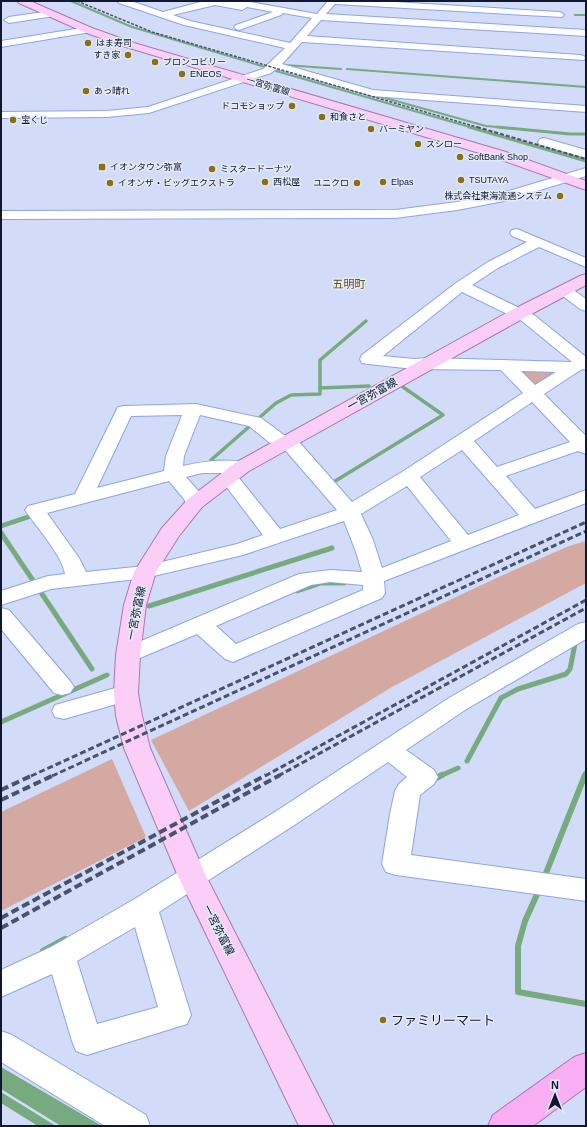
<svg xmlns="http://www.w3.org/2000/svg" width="587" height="1127" font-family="Arial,'Noto Sans JP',sans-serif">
	<rect width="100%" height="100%" fill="#d2dcf8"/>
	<g fill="#d3a9a2">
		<polygon points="519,369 564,371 533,388"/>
		<polygon points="586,541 586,583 392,687 189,811 151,740 503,575 569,546"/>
		<polygon points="112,759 146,837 1,911 1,812"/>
	</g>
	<g fill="#77aa7f">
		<polygon points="1,1067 13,1074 102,1126 61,1126 1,1089"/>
		<polygon points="1,1092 56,1126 38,1126 1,1103"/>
	</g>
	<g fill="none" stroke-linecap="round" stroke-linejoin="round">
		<g stroke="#77aa7f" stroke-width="2">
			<polyline points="71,1 132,27 265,67"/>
			<polyline points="575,15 586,15"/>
			<polyline points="285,65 341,69"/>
			<polyline points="347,69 586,87"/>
			<polyline points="276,71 473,128"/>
			<polyline points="378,96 486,126 508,128"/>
		</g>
		<g stroke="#77aa7f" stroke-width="3">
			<polyline points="469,127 586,161"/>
			<polyline points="497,127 570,134 586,134"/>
		</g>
		<g stroke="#77aa7f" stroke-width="3.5">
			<polyline points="320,388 369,386"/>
			<polyline points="260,417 276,403 291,395 320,394 320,360 366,321"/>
			<polyline points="211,460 251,425"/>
			<polyline points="335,485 332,483 443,415 403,387"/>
		</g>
		<g stroke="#77aa7f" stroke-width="5">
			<polyline points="1,526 31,516"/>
			<polyline points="1,533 34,582"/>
			<polyline points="40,591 92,669"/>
			<polyline points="297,591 321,583 344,583"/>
			<polyline points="149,606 332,548"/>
			<polyline points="1,722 107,675"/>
			<polyline points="467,761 501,698 518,689 566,674 570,669 575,644"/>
			<polyline points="440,776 458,768"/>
			<polyline points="585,776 586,773"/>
		</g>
		<g stroke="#77aa7f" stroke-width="6">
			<polyline points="434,779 442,775"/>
			<polyline points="546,873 585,775"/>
			<polyline points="539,890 525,921 518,946 518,992 586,1004"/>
			<polyline points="43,951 65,939"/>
		</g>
		<defs>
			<g id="minor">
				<path d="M 117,1 L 131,1 L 163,12 L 204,1 L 245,1 L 317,14 L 328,1 L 378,1 L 559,12 L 562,13 L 564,15 L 562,17 L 335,4 L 326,14 L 586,30 L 586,36 L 321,20 L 307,36 L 580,55 L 584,56 L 585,58 L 584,60 L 302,42 L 282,64 L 373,90 L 586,106 L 586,112 L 372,96 L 276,69 L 271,73 L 149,113 L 107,117 L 1,118 L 1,112 L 107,111 L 148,107 L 263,69 L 285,48 L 184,25 L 119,3 ZM 215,5 L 242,10 L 247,7 L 273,12 L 236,25 L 234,27 L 236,29 L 239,30 L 281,15 L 283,13 L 312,18 L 290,43 L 190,21 L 173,15 Z"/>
				<polygon points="51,11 56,14 54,16 9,23 4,20 9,17"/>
				<polygon points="88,27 91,28 93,30 91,32 1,47 1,41"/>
				<polygon points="544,138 586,150 586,158 540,145 538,142 540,139"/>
				<polygon points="586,168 586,176 504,201 457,210 395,218 1,219 1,211 395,210 457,202 502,193"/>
				<path d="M 517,229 L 586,258 L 586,267 L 539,247 L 498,268 L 472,285 L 534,315 L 586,357 L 586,370 L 583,369 L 579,371 L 544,394 L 586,436 L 586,454 L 578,451 L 506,476 L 535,509 L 586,490 L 586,503 L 384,581 L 385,593 L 382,598 L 233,662 L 225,659 L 197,634 L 128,663 L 120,660 L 117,655 L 120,650 L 299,574 L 330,570 L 362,572 L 356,552 L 344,521 L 243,555 L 145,578 L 51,589 L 1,605 L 1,591 L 48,576 L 65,574 C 63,557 36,526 25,510 L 28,506 L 75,494 L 118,407 L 124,406 L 196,404 L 261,418 L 284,435 L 292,437 L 300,443 L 352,502 L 402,472 L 523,393 L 501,370 L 414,369 L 368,364 L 362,363 L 360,359 L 362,355 L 456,283 L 488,262 L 527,242 L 512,236 L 510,233 L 512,230 ZM 462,292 L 522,321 L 572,362 L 429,358 L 414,359 L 383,356 ZM 521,371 L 556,372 L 535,385 ZM 532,402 L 570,442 L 497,467 L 474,441 ZM 182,415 L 166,456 L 164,471 L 97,488 L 131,416 ZM 200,415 L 249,426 L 270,443 L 278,445 L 286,451 L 337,510 L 280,529 L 235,473 L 249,471 L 251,467 L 249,463 C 228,458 204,461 183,466 L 184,456 ZM 462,450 L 519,515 L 468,535 L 420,477 ZM 202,473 L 223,473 L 219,477 L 263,535 L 237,544 L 145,566 L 86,572 L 79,558 L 47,513 L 169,481 L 184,499 L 188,507 L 195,509 L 202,507 L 205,503 L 201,494 L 186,477 ZM 407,486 L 451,541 L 382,568 L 373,540 L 361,514 ZM 330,582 L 363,585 L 363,590 L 236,644 L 216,626 L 311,585 Z"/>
				<polygon points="564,285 569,287 586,299 586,311 580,309 559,293 556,290 559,287"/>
				<polygon points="1,608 9,610 70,681 74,687 70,693 62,695 54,693 1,629"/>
				<path d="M 586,622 L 586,639 L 465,710 L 406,750 L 434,770 L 438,777 L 434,784 L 420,795 L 411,855 L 586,879 L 586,901 L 396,875 L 386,872 L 382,864 L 390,814 L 395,791 L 399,784 L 407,777 L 388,762 L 296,824 L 159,912 L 191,1015 L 187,1024 L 87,1055 L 76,1051 L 72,1041 L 52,974 L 1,997 L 1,970 L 51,947 L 133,900 L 278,810 L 449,698 L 578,624 ZM 135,927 L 158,1007 L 97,1024 L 77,961 Z"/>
				<polygon points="126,685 134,687 138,693 134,699 64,719 55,717 52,711 55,705"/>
				<polygon points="1,1031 12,1035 146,1115 150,1126 105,1126 1,1062"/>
			</g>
			<g id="major">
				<polygon points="17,1 30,1 92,28 134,43 506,152 586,181 586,190 496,158 126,47 84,32 19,3"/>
				<polygon points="586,274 586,285 524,318 249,471 202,507 179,536 156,572 146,605 140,655 138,693 142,716 150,748 206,876 334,1126 299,1126 178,876 124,748 116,716 114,693 116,655 124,605 134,572 162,528 188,499 235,463 512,310 580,276"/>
			</g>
			<polygon id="highway" points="586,1053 586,1087 533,1126 488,1126 493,1115 574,1057"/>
		</defs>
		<use href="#minor" stroke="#8da4e5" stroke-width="2"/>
		<use href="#major" stroke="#a77aaf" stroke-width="2"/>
		<use href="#highway" stroke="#a77aaf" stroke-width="2"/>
		<use href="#minor" fill="#fff" fill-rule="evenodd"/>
		<use href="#major" fill="#fbcef8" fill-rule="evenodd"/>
		<use href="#highway" fill="#f9aef4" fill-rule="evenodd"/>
		<polyline stroke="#49526b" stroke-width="1.5" stroke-dasharray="3 1.5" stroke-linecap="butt" points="77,1 152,32 480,128"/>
		<polyline stroke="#49526b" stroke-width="2" stroke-dasharray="4 2" stroke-linecap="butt" points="477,127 586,159"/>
		<g stroke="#49526b" stroke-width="3" stroke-dasharray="6 3" stroke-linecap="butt">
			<polyline points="31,776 586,522"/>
			<polyline points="52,776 586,531"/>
			<polyline points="265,776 586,600"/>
			<polyline points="278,776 586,608"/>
		</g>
		<g stroke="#49526b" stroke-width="4" stroke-dasharray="8 4" stroke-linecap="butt">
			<polyline points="1,790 33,775"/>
			<polyline points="1,800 54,775"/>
			<polyline points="1,918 266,775"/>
			<polyline points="1,928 280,775"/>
		</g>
	</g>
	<g fill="#8b6e0f" stroke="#e4eaf8" stroke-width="1.5">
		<circle cx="88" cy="43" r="4"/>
		<circle cx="128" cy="55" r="4"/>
		<circle cx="155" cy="62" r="4"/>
		<circle cx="182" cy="74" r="4"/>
		<circle cx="86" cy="91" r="4"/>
		<circle cx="292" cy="106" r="4"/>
		<circle cx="322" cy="117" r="4"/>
		<circle cx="13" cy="120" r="4"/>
		<circle cx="371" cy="129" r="4"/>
		<circle cx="418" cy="144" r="4"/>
		<circle cx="460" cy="157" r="4"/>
		<rect x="98" y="163" width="8" height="8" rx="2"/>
		<circle cx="212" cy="169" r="4"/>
		<circle cx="461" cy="180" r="4"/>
		<circle cx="265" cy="182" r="4"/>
		<circle cx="383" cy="182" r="4"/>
		<circle cx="110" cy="183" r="4"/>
		<circle cx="357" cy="183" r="4"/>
		<circle cx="560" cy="196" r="4"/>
		<circle cx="383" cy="1020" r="4"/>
	</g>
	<g text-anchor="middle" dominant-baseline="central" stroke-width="3" stroke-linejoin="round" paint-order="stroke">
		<g font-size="9" fill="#101830" stroke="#e4eaf8" text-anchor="start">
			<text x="96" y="43">はま寿司</text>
			<text x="120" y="55" text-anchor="end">すき家</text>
			<text x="163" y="62">ブロンコビリー</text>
			<text x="190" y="74">ENEOS</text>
			<text x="94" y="91">あっ晴れ</text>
			<text x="284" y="106" text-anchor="end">ドコモショップ</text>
			<text x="330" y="117">和食さと</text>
			<text x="21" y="120">宝くじ</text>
			<text x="379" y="129">バーミヤン</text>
			<text x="426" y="144">スシロー</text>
			<text x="468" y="157">SoftBank Shop</text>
			<text x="110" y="167">イオンタウン弥富</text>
			<text x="220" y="169">ミスタードーナツ</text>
			<text x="469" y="180">TSUTAYA</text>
			<text x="273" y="182">西松屋</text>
			<text x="391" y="182">Elpas</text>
			<text x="118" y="183">イオンザ・ビッグエクストラ</text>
			<text x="349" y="183" text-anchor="end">ユニクロ</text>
			<text x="552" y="196" text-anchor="end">株式会社東海流通システム</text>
		</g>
		<g font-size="9" fill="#101830" stroke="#e4eaf8">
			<text transform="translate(268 86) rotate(17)">一宮弥富線</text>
		</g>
		<g font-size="11" fill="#665216" stroke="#e4eaf8">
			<text x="349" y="284">五明町</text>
		</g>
		<g font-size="11" fill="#101830" stroke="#e4eaf8">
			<text transform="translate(372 394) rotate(-29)">一宮弥富線</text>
			<text transform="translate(136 613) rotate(-78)">一宮弥富線</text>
			<text transform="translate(219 930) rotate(63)">一宮弥富線</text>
		</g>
		<g font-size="13" fill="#101830" stroke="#e4eaf8" text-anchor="start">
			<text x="391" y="1020">ファミリーマート</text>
		</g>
	</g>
	<rect width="587" height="1127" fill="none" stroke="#101830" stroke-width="4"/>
	<g transform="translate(555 1095)" stroke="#e4eaf8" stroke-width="3" paint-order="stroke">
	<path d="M0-3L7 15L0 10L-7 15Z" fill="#101830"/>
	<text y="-6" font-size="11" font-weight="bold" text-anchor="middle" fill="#101830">N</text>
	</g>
</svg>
